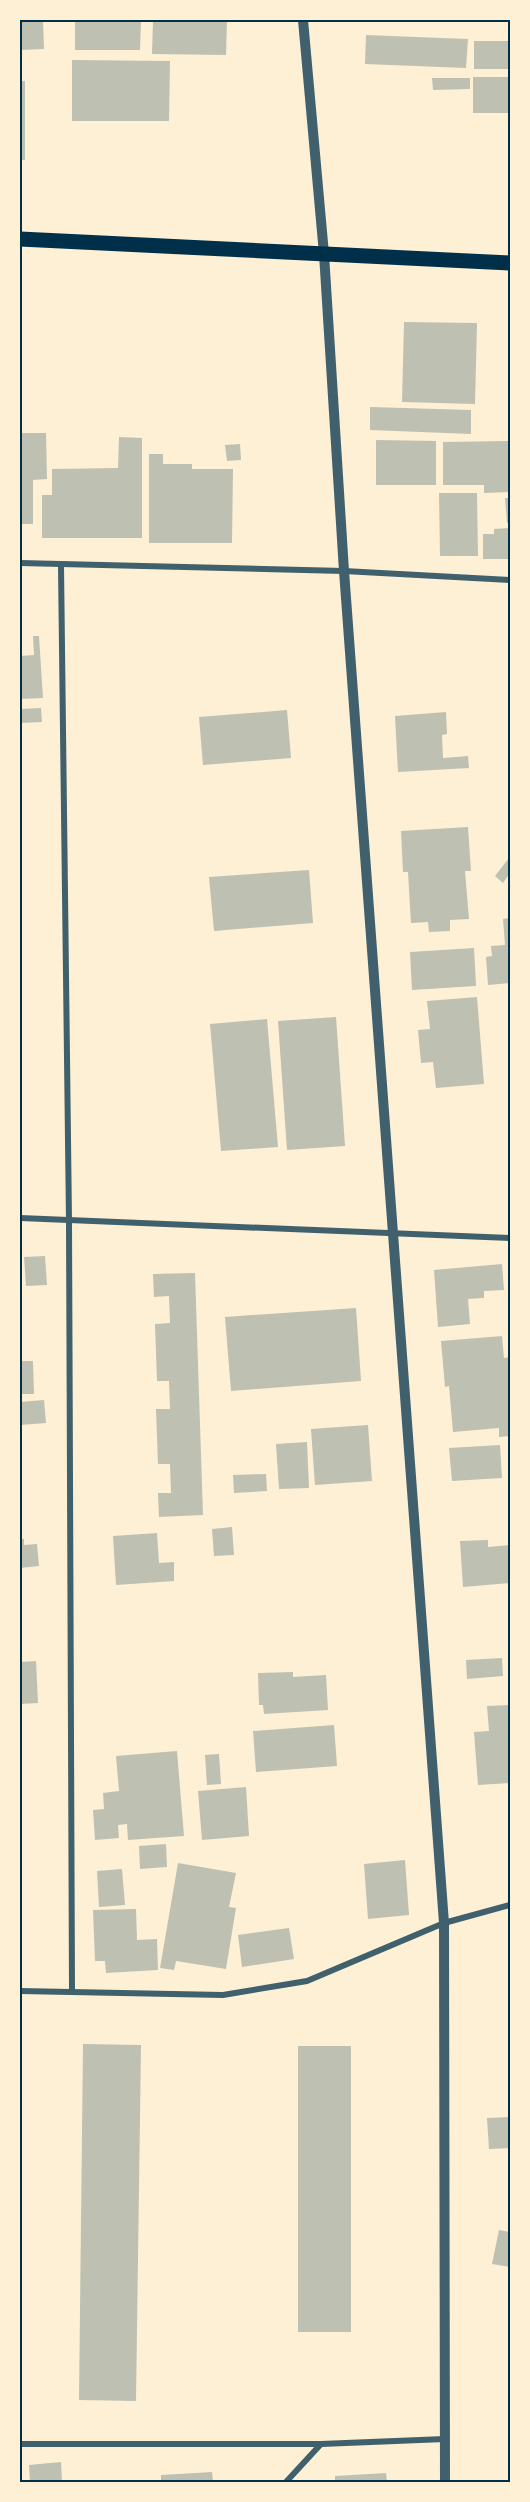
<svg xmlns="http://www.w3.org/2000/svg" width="530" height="2502" font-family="Cabin,sans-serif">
	<rect width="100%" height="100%" fill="#fdf0d5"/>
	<g fill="#bec0b2">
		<polygon points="20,20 43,20 44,49 20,50"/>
		<polygon points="75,20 141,20 140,50 75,50"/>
		<polygon points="153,20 227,20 226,55 152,54"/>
		<polygon points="366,35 468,39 466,68 365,64"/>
		<rect x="474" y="41" width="36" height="28"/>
		<polygon points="72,60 170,61 169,121 72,121"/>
		<rect x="473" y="77" width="37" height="36"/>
		<polygon points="432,78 470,78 470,89 433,90"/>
		<rect x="20" y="81" width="5" height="79"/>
		<polygon points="404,322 477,323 475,404 402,402"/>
		<polygon points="370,407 471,410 471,434 370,430"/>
		<polygon points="20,433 46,433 47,479 33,480 33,524 20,524"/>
		<polygon points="119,437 142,438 142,538 42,538 42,495 52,495 52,469 118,468"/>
		<polygon points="376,440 436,441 436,485 376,485"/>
		<polygon points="510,441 510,492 484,493 484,485 443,485 443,442"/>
		<polygon points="240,444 241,460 227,461 225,445"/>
		<polygon points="149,454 163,454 163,464 192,464 192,469 233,469 232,543 149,543"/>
		<polygon points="439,493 477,493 478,556 440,556"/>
		<polygon points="505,498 510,498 510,523 507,523"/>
		<polygon points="510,528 510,559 483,559 483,534 494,534 494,529"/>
		<polygon points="33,636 39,636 43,698 20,699 20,656 34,655"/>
		<polygon points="41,708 42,722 20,723 20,709"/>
		<polygon points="287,710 291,758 203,765 199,717"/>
		<polygon points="446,712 447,734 442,735 443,758 468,756 469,768 398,772 395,716"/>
		<polygon points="468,827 471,871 465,871 469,919 450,920 450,931 429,932 428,922 411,923 408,872 403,872 401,831"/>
		<polygon points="509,858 510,873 503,883 495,876"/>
		<polygon points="309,870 313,923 214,931 209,877"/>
		<polygon points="510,918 510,983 488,985 486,957 492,956 491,946 505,945 503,919"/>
		<polygon points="474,948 476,986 412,990 410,952"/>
		<polygon points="477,997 484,1084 436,1088 433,1062 421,1063 418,1030 430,1029 427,1001"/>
		<polygon points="336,1017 345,1146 287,1150 278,1021"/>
		<polygon points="267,1019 278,1147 221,1151 210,1024"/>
		<polygon points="45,1256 47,1285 26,1286 24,1257"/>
		<polygon points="502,1264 504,1290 484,1291 484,1298 468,1299 470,1324 438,1327 434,1270"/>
		<polygon points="195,1273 203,1515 159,1517 158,1493 171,1493 170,1464 158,1464 156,1409 170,1409 169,1381 157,1381 155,1324 170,1323 169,1296 154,1297 153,1274"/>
		<polygon points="356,1308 361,1381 231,1391 225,1317"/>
		<polygon points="502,1336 504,1358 510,1357 510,1436 499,1437 499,1428 453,1432 449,1386 445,1387 441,1341"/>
		<polygon points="20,1361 33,1361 34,1394 20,1394"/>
		<polygon points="44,1400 46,1423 20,1425 20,1402"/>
		<polygon points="368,1425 372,1481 315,1485 311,1429"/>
		<polygon points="307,1442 309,1488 279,1489 276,1444"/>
		<polygon points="500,1445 502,1478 452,1481 449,1448"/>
		<polygon points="266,1474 267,1491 234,1493 233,1475"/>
		<polygon points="232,1527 234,1555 214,1556 212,1529"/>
		<polygon points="157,1533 159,1563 174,1562 174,1581 116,1585 113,1536"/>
		<polygon points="20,1539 24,1539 24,1545 37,1544 39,1566 20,1568"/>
		<polygon points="488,1540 488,1547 510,1545 510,1583 463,1587 460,1541"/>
		<polygon points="502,1658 503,1676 467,1679 466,1660"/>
		<polygon points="36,1661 38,1703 20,1704 20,1662"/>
		<polygon points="293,1672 293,1677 326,1675 328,1710 264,1714 263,1705 259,1705 258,1673"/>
		<polygon points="510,1705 510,1783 478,1785 474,1732 489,1731 487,1706"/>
		<polygon points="334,1725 337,1766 256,1772 253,1731"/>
		<polygon points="177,1751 184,1836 128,1840 127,1824 118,1825 119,1838 95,1840 93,1810 104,1809 103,1793 119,1791 116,1756"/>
		<polygon points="219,1754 221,1784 207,1785 205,1755"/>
		<polygon points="246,1787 249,1836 202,1840 198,1791"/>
		<polygon points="166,1844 167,1867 140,1869 139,1846"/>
		<polygon points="405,1860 409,1915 368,1919 364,1864"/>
		<polygon points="178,1863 236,1873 229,1907 236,1908 226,1969 176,1961 174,1970 160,1968"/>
		<polygon points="122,1869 125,1905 99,1907 97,1871"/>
		<polygon points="136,1909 137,1940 157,1939 158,1970 106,1973 105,1961 95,1961 93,1910"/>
		<polygon points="289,1928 294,1959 242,1967 238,1935"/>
		<polygon points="83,2044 141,2045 136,2401 79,2400"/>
		<rect x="298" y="2046" width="53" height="286"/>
		<polygon points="510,2117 510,2148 489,2149 487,2118"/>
		<polygon points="499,2230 510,2232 510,2267 492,2264"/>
		<polygon points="61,2462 62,2482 30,2482 29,2465"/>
		<polygon points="212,2472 213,2482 161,2482 161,2475"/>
		<polygon points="386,2473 387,2482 335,2482 335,2476"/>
	</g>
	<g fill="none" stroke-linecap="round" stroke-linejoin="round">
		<g stroke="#3f606c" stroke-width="6">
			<polyline points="20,563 344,571 510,580"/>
			<polyline points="61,566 69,1221 72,1992"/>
			<polyline points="20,1218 510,1238"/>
			<polyline points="20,1991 223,1995 307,1981 444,1923 510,1905"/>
			<polyline points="20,2444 321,2444"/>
			<polyline points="286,2482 321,2444 445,2439"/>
		</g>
		<polyline stroke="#3f606c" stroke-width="10" points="303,20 324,254 344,571 444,1923 445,2482"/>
		<polyline stroke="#003049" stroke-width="15" points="20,239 510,263"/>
	</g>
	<rect width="530" height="2502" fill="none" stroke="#fdf0d5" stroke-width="42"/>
	<rect x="21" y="21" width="488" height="2460" fill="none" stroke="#003049" stroke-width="2"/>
</svg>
